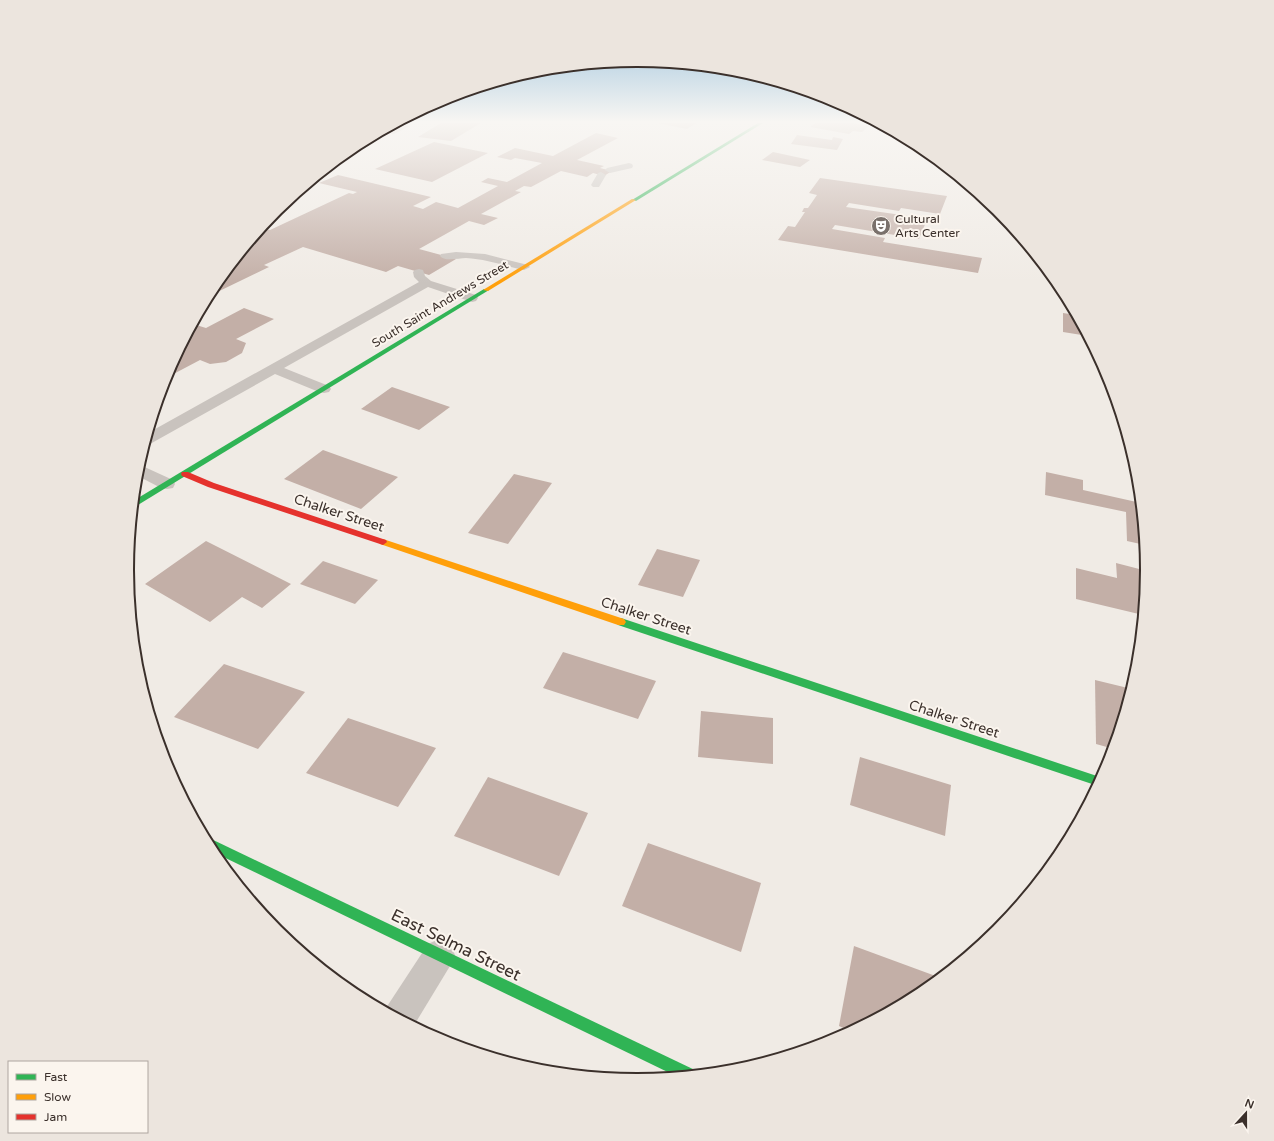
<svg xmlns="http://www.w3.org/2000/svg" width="1274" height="1141" font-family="'Varela Round',sans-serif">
	<rect width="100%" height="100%" fill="#f0ebe5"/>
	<g fill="#c3afa7">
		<polygon points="441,123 481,123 451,141 418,137"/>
		<polygon points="657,123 696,123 687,129"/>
		<polygon points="815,123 853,123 869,126 862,132 853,131 849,134 810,127"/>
		<polygon points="395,124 410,126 394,134 379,132"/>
		<polygon points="596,133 618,138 577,160 604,166 600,168 612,171 604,176 593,173 587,177 561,171 531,187 524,186 515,191 521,192 481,214 498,218 484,225 469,221 419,249 456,259 429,275 398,266 386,272 303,247 264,265 269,267 207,297 213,287 234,261 240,258 237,257 261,228 270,230 349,193 353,194 357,192 319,183 338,175 431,197 413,206 423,209 436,202 458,208 498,186 481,182 488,178 507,182 542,163 515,158 511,160 497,157 515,148 553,156"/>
		<polygon points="797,135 832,140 833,137 843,139 837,150 791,144"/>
		<polygon points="434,142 488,153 432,182 375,169"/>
		<polygon points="773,152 810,160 800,167 762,160"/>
		<polygon points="820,178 947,196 940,214 901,208 899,211 849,203 846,207 922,218 921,221 926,222 919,239 835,225 832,229 885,238 883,242 982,258 978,273 778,240 788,226 795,227 805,212 802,212 804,208 808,208 817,195 809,193"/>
		<polygon points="244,308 274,319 236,339 246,343 242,353 226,362 210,364 200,360 164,379 193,324 206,328"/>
		<polygon points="1063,313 1076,315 1088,336 1063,332"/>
		<polygon points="392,387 450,407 419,430 361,409"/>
		<polygon points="323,450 398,477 361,509 284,479"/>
		<polygon points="1046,472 1083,480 1083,490 1141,503 1145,545 1127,541 1126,512 1045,495"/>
		<polygon points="514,474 552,483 508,544 468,533"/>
		<polygon points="206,541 291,584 262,608 242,597 210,622 145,584"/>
		<polygon points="657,549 700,560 683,597 638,585"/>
		<polygon points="323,561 378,580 355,604 300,584"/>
		<polygon points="1116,563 1147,571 1143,615 1076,599 1076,568 1117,578"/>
		<polygon points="563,652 656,681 638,719 543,688"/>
		<polygon points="224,664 305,692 258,749 174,717"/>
		<polygon points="1095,680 1132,689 1114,749 1096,744"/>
		<polygon points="701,711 773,718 773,764 698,757"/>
		<polygon points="348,718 436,748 398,807 306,773"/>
		<polygon points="860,757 951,785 945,836 850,805"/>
		<polygon points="488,777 588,813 559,876 454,836"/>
		<polygon points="648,843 761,883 741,952 622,906"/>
		<polygon points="854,946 941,978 920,995 852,1032 839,1026"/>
	</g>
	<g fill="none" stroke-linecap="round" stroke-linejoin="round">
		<g fill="#c9c3be" fill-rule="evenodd">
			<polygon points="629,163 632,164 633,166 632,168 610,173 605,170 607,168"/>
			<polygon points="601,172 606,175 599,187 593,187 591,185 598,173"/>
			<path d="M 456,252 L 485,254 L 528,265 L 530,267 L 524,270 C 505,266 486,259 466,258 C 459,258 444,262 440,256 L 441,254 Z"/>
			<polygon points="419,269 423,270 425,276 431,281 476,295 478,298 476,301 472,302 428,287 284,368 329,386 331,389 329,392 324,393 319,392 275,374 150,444 144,445 148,433 419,282 414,277 413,272 415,270"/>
			<polygon points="138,464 173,480 175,484 173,488 167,489 161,488 136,475"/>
		</g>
		<polygon fill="#c9c3be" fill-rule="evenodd" points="439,939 450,944 455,955 450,966 413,1027 384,1011 428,944"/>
		<g fill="#30b455" fill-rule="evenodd">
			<polygon points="758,123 763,123 636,201 632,200"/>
			<polygon points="484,289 489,290 133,508 133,501"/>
			<polygon points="621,618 1100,777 1102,778 1098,786 618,625 616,622 618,619"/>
			<polygon points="207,837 697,1071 699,1075 678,1077 211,851 204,838"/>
		</g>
		<g fill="#ff9f0a" fill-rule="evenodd">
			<polygon points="632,199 636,200 488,291 483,290"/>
			<polygon points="383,539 624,619 626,622 624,625 618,625 380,544 379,542"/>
		</g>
		<polygon fill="#e5322d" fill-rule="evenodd" points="182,472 188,472 214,483 386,540 387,542 383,545 380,544 208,487 182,476 181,474"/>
	</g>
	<linearGradient id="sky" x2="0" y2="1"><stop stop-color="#8bbad8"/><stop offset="0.43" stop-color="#f8f6f3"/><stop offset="1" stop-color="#f8f6f3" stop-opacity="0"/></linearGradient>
	<rect width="1274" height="283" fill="url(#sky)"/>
	<defs>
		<symbol id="theatre-disc" viewBox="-11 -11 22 22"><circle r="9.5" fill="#7a716c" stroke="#fbf5ee"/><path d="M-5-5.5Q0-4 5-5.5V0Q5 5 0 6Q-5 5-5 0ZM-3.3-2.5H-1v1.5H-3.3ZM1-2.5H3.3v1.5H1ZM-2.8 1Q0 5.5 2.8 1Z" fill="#fff"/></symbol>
	</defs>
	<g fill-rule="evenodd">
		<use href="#theatre-disc" x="870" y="215" width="22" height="22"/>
	</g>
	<g text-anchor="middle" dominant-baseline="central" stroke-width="4" stroke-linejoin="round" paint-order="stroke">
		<g font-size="12" fill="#3b302b" stroke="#fbf5ee" text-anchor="start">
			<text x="895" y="219">Cultural<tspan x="895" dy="14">Arts Center</tspan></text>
		</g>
		<g font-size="12" fill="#3b302b" stroke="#fbf5ee">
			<text transform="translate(440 304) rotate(-31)">South Saint Andrews Street</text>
		</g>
		<g font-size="14" fill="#3b302b" stroke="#fbf5ee">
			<text transform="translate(339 513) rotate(18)">Chalker Street</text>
			<text transform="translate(646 616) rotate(18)">Chalker Street</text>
			<text transform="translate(954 719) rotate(18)">Chalker Street</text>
		</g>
		<g font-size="17" fill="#3b302b" stroke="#fbf5ee">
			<text transform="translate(456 945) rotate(26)">East Selma Street</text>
		</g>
	</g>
	<path d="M0 0H1274V1141H0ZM134 570a503 503 0 1 1 1006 0a503 503 0 1 1-1006 0Z" fill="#ece5de" fill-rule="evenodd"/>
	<path fill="none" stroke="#3b302b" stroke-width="2" d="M134 570a503 503 0 1 1 1006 0a503 503 0 1 1-1006 0Z"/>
	<rect x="8" y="1061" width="140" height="72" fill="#fbf5ee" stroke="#aea6a0"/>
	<rect x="16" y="1074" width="20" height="6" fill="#30b455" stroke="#aea6a0"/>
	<text x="44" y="1081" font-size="12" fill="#3b302b">Fast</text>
	<rect x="16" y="1094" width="20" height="6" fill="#ff9f0a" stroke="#aea6a0"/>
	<text x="44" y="1101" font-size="12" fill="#3b302b">Slow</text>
	<rect x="16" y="1114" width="20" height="6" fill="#e5322d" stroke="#aea6a0"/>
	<text x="44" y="1121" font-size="12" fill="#3b302b">Jam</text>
	<g transform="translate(1246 1113) rotate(21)" stroke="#fbf5ee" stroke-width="3" paint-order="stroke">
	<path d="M0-3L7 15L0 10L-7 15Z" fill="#3b302b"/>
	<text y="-6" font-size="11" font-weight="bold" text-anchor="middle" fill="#3b302b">N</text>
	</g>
</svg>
